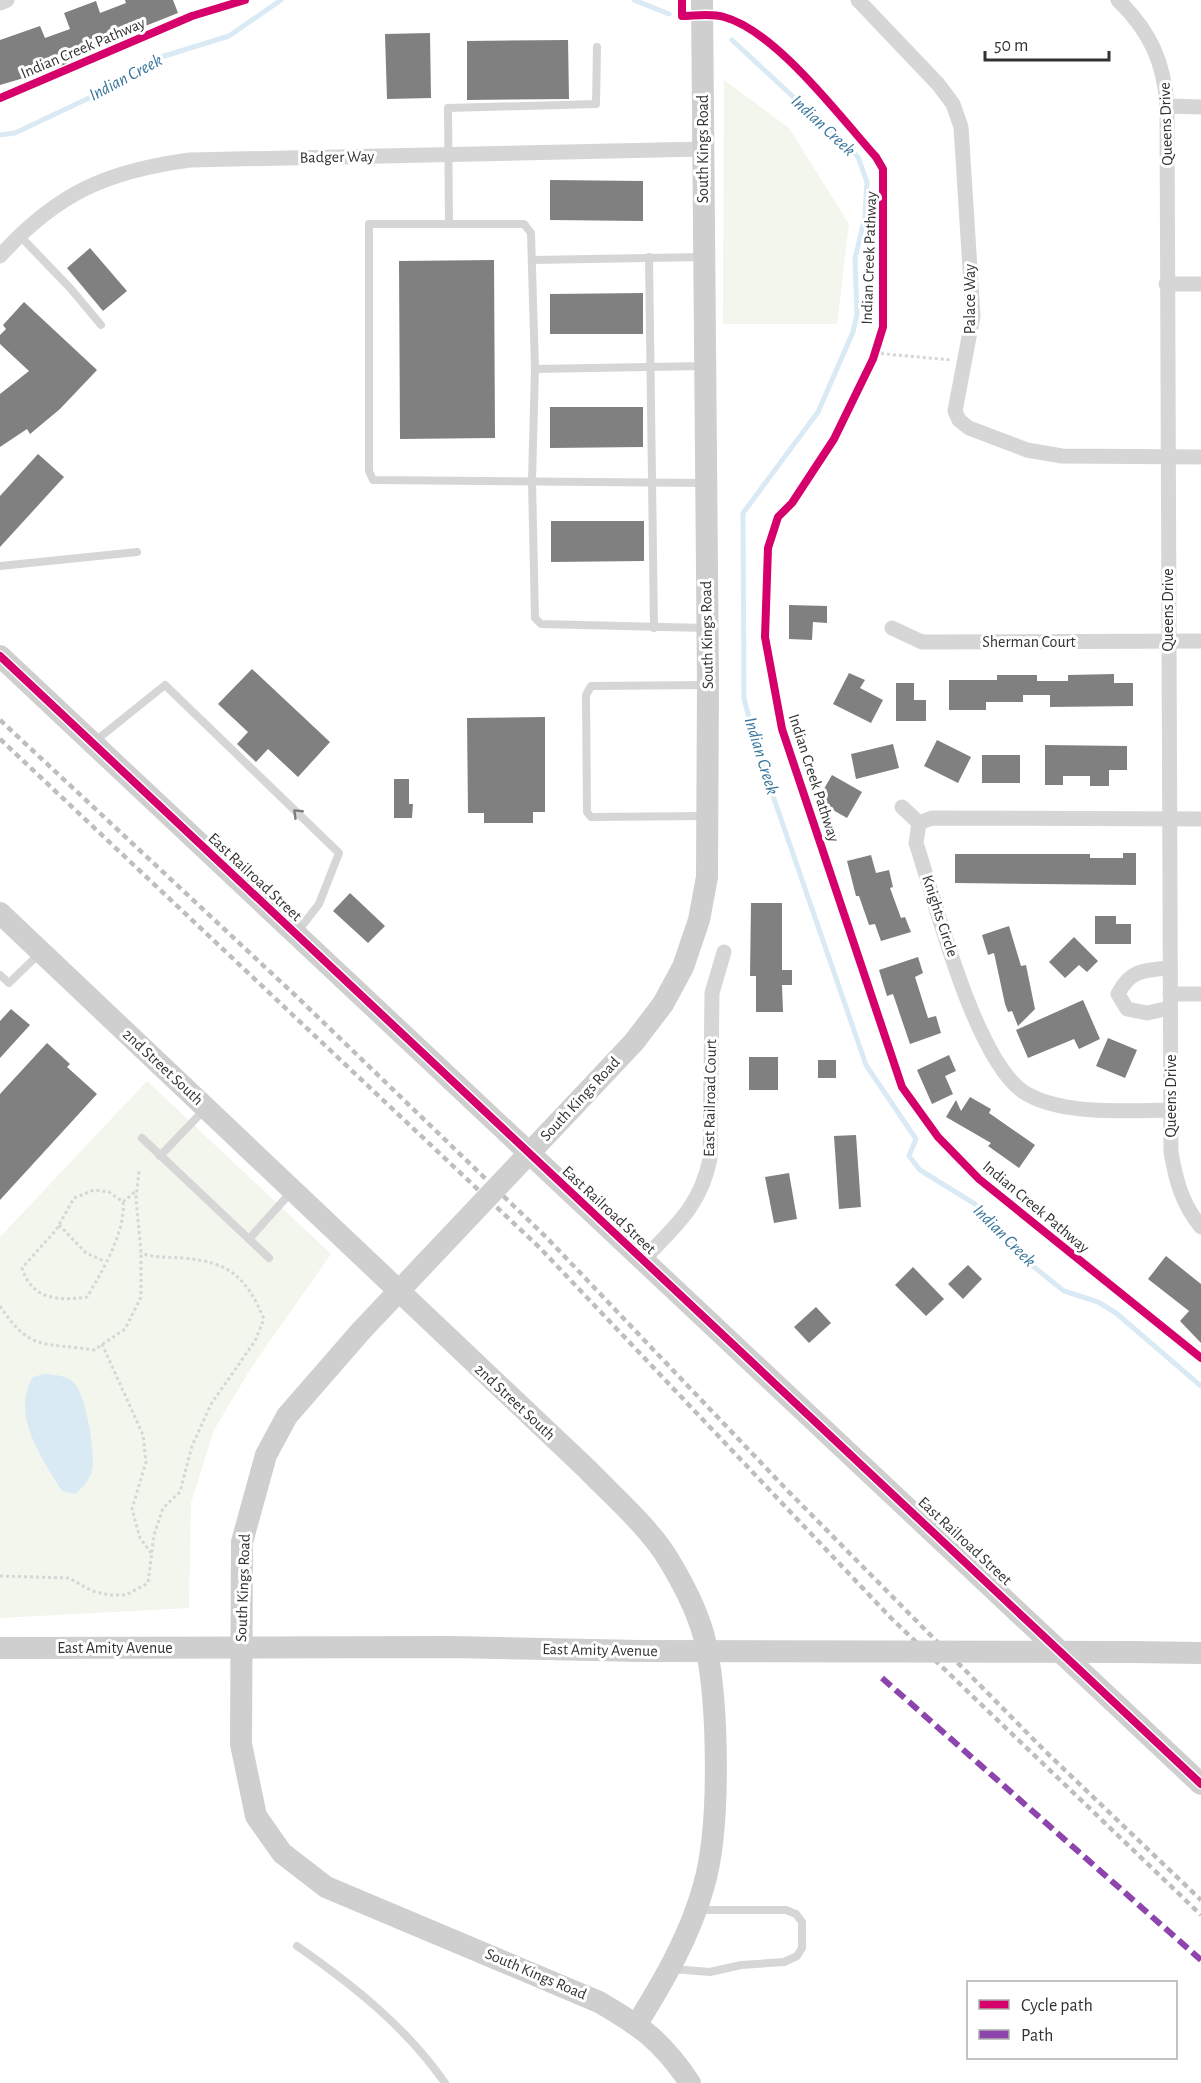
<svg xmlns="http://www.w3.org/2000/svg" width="1201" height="2083" font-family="'Alegreya Sans',sans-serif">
	<rect width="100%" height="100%" fill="#fff"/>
	<g fill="#f2f6ed">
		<polygon points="724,80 789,128 849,224 837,324 723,324"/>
		<polygon points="147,1081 331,1254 251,1368 214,1430 191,1503 189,1608 0,1618 0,1237"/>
	</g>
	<path fill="#daeaf4" d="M 44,1374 C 55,1375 68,1375 75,1384 C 86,1396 96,1455 92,1471 C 89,1481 82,1488 75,1494 L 62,1491 C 42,1458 10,1414 33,1377 Z"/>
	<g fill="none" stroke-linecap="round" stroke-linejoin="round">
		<g stroke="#daeaf4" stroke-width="5">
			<polyline points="634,0 669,14"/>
			<polyline points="732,40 858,157 867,182 865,216 855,259 857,314 853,332 818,412 743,513 744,699 762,764 866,1065 916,1139 909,1156 920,1170 975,1204 1034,1267 1064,1291 1098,1302 1116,1313 1201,1386"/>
			<polyline points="0,135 15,133 87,99 158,58 229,36 281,0"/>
		</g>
	</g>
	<g fill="#808080">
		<polygon points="125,0 173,0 178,13 65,58 68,65 0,85 0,40 40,26 45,38 70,29 64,13 96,1 100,13 126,3"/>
		<polygon points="430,33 431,98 387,99 385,34"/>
		<polygon points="568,40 569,99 467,100 467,41"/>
		<polygon points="550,180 643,181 643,221 550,220"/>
		<polygon points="90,248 127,291 103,311 67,268"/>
		<polygon points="494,260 495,438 400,439 399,261"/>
		<polygon points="643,293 643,334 550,334 550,294"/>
		<polygon points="24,302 97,370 60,409 30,434 27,429 0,447 0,394 29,371 0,344 0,335 6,329 3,325"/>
		<polygon points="550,407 643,407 643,447 550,448"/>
		<polygon points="38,454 64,477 0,547 0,496"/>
		<polygon points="551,521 644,521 644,561 551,562"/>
		<polygon points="789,605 827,606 827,623 813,622 812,640 789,639"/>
		<polygon points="252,669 330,742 298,777 268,749 256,762 237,744 248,732 218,704"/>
		<polygon points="849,673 865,680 860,688 883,700 871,723 833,704"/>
		<polygon points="1114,674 1114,683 1133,683 1133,706 1050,707 1050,695 1023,695 1023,702 986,702 986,710 949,710 949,680 997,680 997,675 1037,675 1037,681 1068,681 1068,675"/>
		<polygon points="896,683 914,683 914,700 926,700 926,721 896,721"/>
		<polygon points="545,717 545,812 533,812 533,823 484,823 484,813 468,813 467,718"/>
		<polygon points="937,740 971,757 958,783 924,766"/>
		<polygon points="893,744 899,768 856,779 851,754"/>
		<polygon points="1045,745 1127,746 1127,770 1109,770 1109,786 1090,786 1090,776 1063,776 1063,785 1045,785"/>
		<rect x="982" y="755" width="38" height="28"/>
		<polygon points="832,775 862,792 847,818 817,801"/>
		<polygon points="394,779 409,779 409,804 413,804 412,818 394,818"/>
		<polygon points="1123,853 1136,853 1136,885 955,883 955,854 1090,854 1090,858 1123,858"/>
		<polygon points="871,855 876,873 889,870 893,887 890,888 901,918 905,917 911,932 881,941 875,924 869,925 859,896 856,896 847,861"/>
		<polygon points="350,893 385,926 368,943 333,911"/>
		<polygon points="751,903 782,903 782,970 792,970 792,985 782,985 783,1012 756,1012 756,976 750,976"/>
		<polygon points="1095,916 1116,916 1116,924 1131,924 1131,944 1095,944"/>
		<polygon points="1009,926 1021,966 1026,965 1035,1009 1018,1026 1012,1011 1008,1012 1005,1004 994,953 988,955 982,935"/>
		<polygon points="1074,937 1098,961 1087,972 1079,965 1065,978 1049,962"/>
		<polygon points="918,957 923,973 915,977 928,1018 936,1016 941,1033 910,1044 893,994 887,996 879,970"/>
		<polygon points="1083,1000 1100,1039 1079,1049 1074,1039 1028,1058 1016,1030"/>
		<polygon points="11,1009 30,1025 0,1058 0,1021"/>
		<polygon points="1108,1038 1137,1050 1125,1078 1096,1066"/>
		<polygon points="47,1043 70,1064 67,1067 97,1094 0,1200 0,1094"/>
		<polygon points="949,1055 956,1071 945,1076 953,1094 932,1104 917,1070"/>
		<rect x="749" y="1057" width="29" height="33"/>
		<rect x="818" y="1060" width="18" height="18"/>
		<polygon points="970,1097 991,1109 989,1113 1035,1145 1019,1168 988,1146 991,1143 946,1117 956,1100 961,1111"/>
		<polygon points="856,1135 861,1207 839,1209 834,1136"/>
		<polygon points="789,1173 797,1219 774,1223 765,1177"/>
		<polygon points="1166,1256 1201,1284 1201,1343 1180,1321 1189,1311 1148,1279"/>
		<polygon points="968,1265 982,1279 963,1299 948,1284"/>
		<polygon points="913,1267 944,1299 926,1316 895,1285"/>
		<polygon points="816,1307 831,1323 809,1343 794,1327"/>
	</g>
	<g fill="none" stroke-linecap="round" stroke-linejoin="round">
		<g stroke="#d6d6d6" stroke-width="3" stroke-dasharray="3 3" stroke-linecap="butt">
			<polyline points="875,353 951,360"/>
			<path d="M 123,1202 C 126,1231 102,1272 87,1297 C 58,1301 32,1300 22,1268 L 56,1230 L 74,1198 L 94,1190 L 109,1192 L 123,1202 L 136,1191"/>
			<polyline points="59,1225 86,1253 104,1261"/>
			<path d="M 0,1306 C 30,1352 44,1342 94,1350 L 125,1329 L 141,1297 L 141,1253 L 136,1198 L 139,1171"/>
			<polyline points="102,1344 143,1435 146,1462 132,1509 140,1538 151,1553"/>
			<path d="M 0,1576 L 69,1578 L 92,1591 L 109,1595 L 126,1595 L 148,1583 L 154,1535 L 163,1508 L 180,1492 L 192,1446 L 211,1404 L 255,1341 L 264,1319 C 246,1277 230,1262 183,1258 C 169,1257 154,1258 141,1253"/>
		</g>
		<g stroke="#d6d6d6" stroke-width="8">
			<polyline points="597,47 596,104 448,108 449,224 524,224 531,233 535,369 532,481 535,618 541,624 705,628"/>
			<polyline points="449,224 369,224 369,471 373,480 704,483"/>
			<polyline points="19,235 71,289 101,325"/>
			<polyline points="649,257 654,628"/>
			<polyline points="533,260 703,257"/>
			<polyline points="535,369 704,366"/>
			<polyline points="0,566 137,552"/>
			<polyline points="94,742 165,685 339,853 319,904 298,931"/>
			<polyline points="704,816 591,817 587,812 586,695 591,686 705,685"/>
			<polyline points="0,975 9,983 40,953"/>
			<polyline points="142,1138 269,1258"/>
			<polyline points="160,1156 205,1109"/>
			<polyline points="249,1239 292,1191"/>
			<path d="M 297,1946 C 353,1985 406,2027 445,2083"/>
			<polyline points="672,1969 710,1972 741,1965 784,1962 797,1956 802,1948 802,1922 796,1914 786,1910 700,1910"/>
		</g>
		<g stroke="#d6d6d6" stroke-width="15">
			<polyline points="858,0 938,84 953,104 961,127 973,316 955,411 959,420 969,428 1027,450 1062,456 1201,457"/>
			<path d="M 1118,0 C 1150,31 1164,62 1167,106 L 1171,1152 C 1176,1181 1182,1204 1201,1227"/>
			<polyline points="0,3 7,0"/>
			<polyline points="1167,106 1201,107"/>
			<path d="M 0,256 C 57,193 107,171 190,160 L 703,149"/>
			<polyline points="1166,284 1201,284"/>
			<polyline points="892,628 922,642 1201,641"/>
			<polyline points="902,807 919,823"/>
			<path d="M 1170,968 C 1144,970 1130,970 1118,994 L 1127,1009 L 1147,1013 L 1170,1008"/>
			<polyline points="1170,994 1201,994"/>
			<path d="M 1171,1110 C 1129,1111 1063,1115 1027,1094 C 976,1066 935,900 916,843 L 919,823 L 932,818 L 1201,819"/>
			<path d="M 643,1260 C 675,1226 700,1207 710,1159 L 712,993 L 724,952"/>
		</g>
		<g stroke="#cfcfcf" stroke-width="22">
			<polyline points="0,656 1201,1784"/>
			<path d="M 0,913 L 588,1470 C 614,1497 651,1529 670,1562 C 685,1587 700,1616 706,1645 C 718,1705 721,1826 704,1885 C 690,1936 664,1980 637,2024"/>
			<polyline points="571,1109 634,1042 663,1004 683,967 699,920 707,877 708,685 702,0"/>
			<path d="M 361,1331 L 287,1416 L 266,1455 L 242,1542 L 241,1744 L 256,1816 L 282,1853 L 326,1887 L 599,2002 C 642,2027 662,2041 690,2083"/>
			<polyline points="0,1648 451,1647 640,1651"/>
			<polyline points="1132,1652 1201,1653"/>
		</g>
		<g stroke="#bebebe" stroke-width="4.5" stroke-dasharray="6 4.5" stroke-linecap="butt">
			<polyline points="0,720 296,996 547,1238 787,1490 1046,1752 1201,1900"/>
			<polyline points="0,739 540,1248 891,1618 1201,1915"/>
		</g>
		<g stroke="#cfcfcf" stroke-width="22">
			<polyline points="361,1331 571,1109"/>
			<polyline points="640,1651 1132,1652"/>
		</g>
		<polyline stroke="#8e44ad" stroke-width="6" stroke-dasharray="12 6" stroke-linecap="butt" points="882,1678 1201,1960"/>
		<defs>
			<g id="cycleway">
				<path d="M 682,0 L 682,16 C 694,16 711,13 724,17 C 776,31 840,117 876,157 L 883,169 L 883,327 L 873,359 L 834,439 L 792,503 L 778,517 L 768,548 L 765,637 L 782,729 L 902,1087 L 938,1137 L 979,1179 L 1201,1358"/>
				<polyline points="0,98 192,16 245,0"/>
				<polyline points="0,656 1201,1784"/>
			</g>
		</defs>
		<use href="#cycleway" stroke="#fff" stroke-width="11"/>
		<use href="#cycleway" stroke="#d6006c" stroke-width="8"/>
	</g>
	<defs><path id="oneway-chevron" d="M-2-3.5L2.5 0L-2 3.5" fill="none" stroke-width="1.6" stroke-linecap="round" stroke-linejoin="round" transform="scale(1.5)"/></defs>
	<use stroke="#7c7c7c" href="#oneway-chevron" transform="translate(297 813) rotate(-136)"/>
	<g text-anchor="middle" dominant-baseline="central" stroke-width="6" stroke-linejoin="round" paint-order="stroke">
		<g font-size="16" fill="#323232" stroke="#fff">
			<text transform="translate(83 48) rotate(-23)">Indian Creek Pathway</text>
			<text transform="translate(1166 124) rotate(-92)">Queens Drive</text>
			<text transform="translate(703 149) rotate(-90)">South Kings Road</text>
			<text transform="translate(337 157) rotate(-1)">Badger Way</text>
			<text transform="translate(869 258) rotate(-88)">Indian Creek Pathway</text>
			<text transform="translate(970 299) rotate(-90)">Palace Way</text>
			<text transform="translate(1168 610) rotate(-90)">Queens Drive</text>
			<text transform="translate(707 635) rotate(-91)">South Kings Road</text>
			<text x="1029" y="642">Sherman Court</text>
			<text transform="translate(814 778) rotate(72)">Indian Creek Pathway</text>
			<text transform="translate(255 877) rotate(43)">East Railroad Street</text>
			<text transform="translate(940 916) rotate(72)">Knights Circle</text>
			<text transform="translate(163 1067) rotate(43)">2nd Street South</text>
			<text transform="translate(1171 1096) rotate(-90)">Queens Drive</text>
			<text transform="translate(710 1098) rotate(-89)">East Railroad Court</text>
			<text transform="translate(580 1099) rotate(-47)">South Kings Road</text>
			<text transform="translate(1036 1207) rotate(40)">Indian Creek Pathway</text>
			<text transform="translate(609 1210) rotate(43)">East Railroad Street</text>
			<text transform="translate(515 1402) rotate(43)">2nd Street South</text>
			<text transform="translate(965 1541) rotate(43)">East Railroad Street</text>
			<text transform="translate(243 1588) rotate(-88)">South Kings Road</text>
			<text x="115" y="1648">East Amity Avenue</text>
			<text transform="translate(600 1650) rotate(1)">East Amity Avenue</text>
			<text transform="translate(536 1974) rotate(23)">South Kings Road</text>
		</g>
		<g font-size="18" font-style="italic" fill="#37759c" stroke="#fff">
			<text transform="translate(126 78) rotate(-28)">Indian Creek</text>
			<text transform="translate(823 126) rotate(43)">Indian Creek</text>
			<text transform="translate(761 756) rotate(73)">Indian Creek</text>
			<text transform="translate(1004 1236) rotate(45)">Indian Creek</text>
		</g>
	</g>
	<rect x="967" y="1981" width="210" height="78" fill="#ffffff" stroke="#adadad" stroke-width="1.5"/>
	<rect x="979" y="2000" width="30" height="9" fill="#d6006c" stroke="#adadad" stroke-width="1.5"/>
	<text x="1021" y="2011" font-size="18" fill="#323232">Cycle path</text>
	<rect x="979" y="2030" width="30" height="9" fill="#8e44ad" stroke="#adadad" stroke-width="1.5"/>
	<text x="1021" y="2041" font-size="18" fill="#323232">Path</text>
	<path d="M985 51v9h124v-9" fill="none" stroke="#323232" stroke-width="3"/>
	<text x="994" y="51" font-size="18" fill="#323232" stroke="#ffffff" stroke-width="4.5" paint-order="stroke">50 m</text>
</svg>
